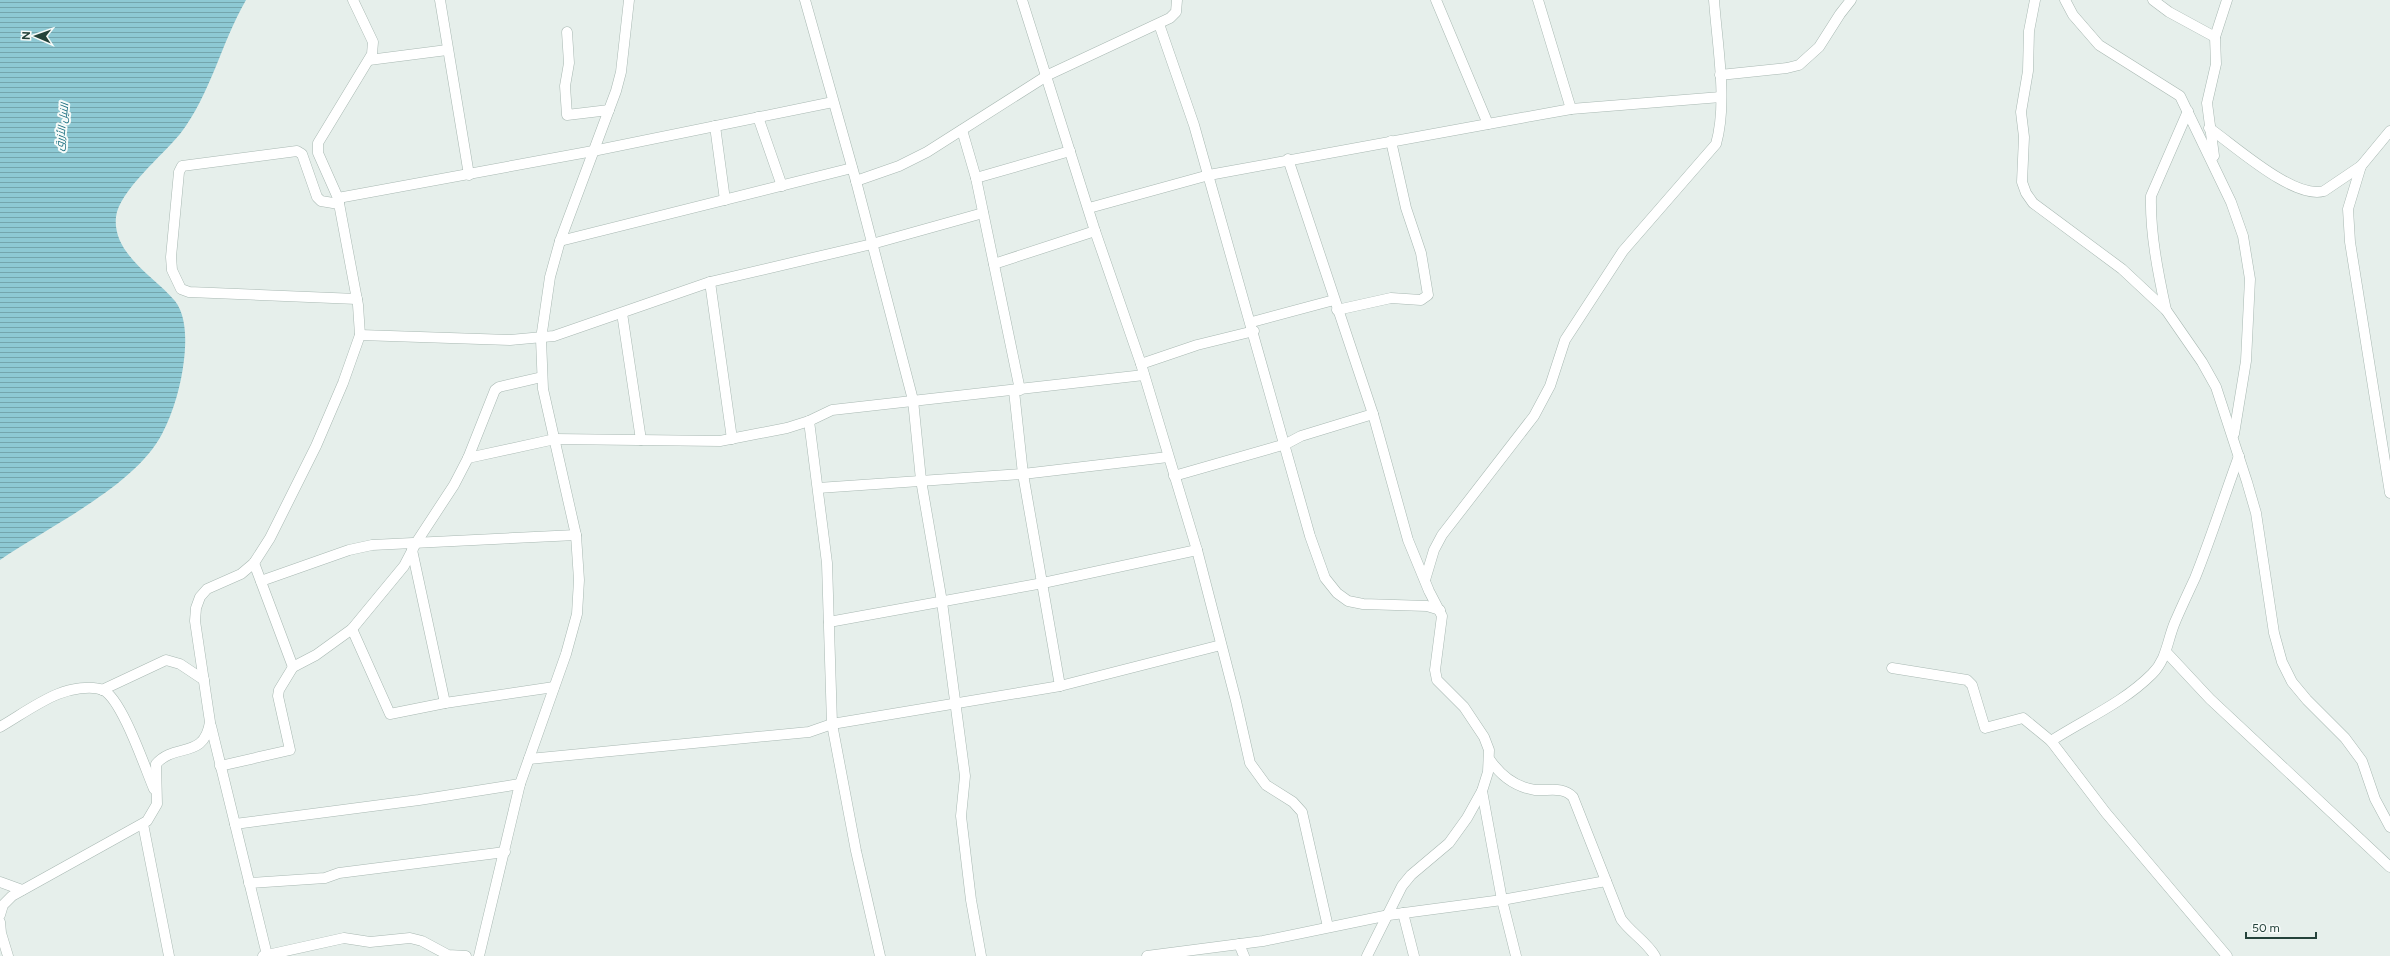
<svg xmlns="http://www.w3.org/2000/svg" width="2390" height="956" font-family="Figtree,Cairo,sans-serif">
	<defs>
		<pattern id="water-rules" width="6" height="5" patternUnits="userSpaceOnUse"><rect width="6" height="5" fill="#8ec9d4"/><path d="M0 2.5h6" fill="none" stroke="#74a5ad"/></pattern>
	</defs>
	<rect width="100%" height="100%" fill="#e6efeb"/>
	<path fill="url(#water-rules)" d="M 0,0 L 246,0 C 221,43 211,94 180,134 C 163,155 119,191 116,217 C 112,254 155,277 175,301 C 187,316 186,343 184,360 C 181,385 174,411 162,434 C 135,486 48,527 0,560 Z"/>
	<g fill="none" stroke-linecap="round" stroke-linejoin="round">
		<defs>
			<g id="minor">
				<polyline points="440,0 469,175"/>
				<polyline points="805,0 856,181 913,400 921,480 942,602 965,776 961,816 971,900 981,956"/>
				<polyline points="1022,0 1095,231 1141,364 1197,550 1236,701 1250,763 1266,785 1293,802 1302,812 1328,927"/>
				<polyline points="1436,0 1488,124"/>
				<polyline points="1538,0 1571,109"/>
				<polyline points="2035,0 2029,31 2028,71 2021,112 2024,137 2022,182 2026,193 2033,203 2122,269 2166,310 2202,362 2216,387 2247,482 2256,513 2274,633 2282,662 2292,682 2307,700 2345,738 2362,761 2375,799 2390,827"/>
				<polyline points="2065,0 2073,15 2099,45 2180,96 2231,202 2243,236 2250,279 2246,361 2234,434"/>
				<polyline points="2153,0 2169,12 2215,37"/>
				<polyline points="1159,24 1194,125 1310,536 1325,578 1337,593 1348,601 1363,604 1427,606 1440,610"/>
				<polyline points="567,32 569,63 565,86 567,115 609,110"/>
				<polyline points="369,60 447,50"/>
				<polyline points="1720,75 1787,68 1799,65 1819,47 1840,14 1851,0"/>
				<polyline points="758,117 782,186"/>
				<polyline points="715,126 725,200"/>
				<path d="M 2209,128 C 2234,145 2294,200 2324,191 L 2361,166 L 2390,131"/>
				<polyline points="962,130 976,178 1020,390"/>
				<polyline points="2214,156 2207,103 2216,64 2215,37 2227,0"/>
				<polyline points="1288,159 1373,414 1408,540 1429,591 1442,616 1435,670 1437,680 1464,707 1484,737 1489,750 1488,772 1482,791 1467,818 1449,843 1411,875 1402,886 1367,956"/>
				<polyline points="2361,166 2348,209 2350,242 2390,493"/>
				<polyline points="976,178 1070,151"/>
				<polyline points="856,181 899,166 927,152 1048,75 1170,18 1176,12 1177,0"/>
				<polyline points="338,198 593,151 833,102"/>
				<polyline points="339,204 321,201 317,197 302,154 297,151 182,166 179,172 171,257 172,270 181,289 189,292 357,299"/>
				<polyline points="1089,208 1209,175 1488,124 1571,109 1721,97"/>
				<polyline points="560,241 852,168"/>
				<polyline points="994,264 1095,231"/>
				<polyline points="710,282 732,439"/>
				<polyline points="1337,310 1391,298 1421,300 1428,295 1421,253 1406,208 1391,141"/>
				<path d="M 2166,310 C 2158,273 2150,233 2151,196 L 2188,111"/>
				<polyline points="622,313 641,440"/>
				<polyline points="1252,322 1334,300"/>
				<polyline points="360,335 510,340 554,336 710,282 872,244 983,213"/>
				<polyline points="1141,364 1197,345 1254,331"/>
				<polyline points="1014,391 1023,474 1060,686"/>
				<polyline points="809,421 827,563 832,724 856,851 880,956"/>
				<polyline points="468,458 555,439 720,441 787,428 809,421 832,410 1144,375"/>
				<polyline points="1174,476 1286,444 1301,436 1373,414"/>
				<polyline points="818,488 1023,474 1168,457"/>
				<polyline points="412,550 445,703"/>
				<polyline points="254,563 293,667"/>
				<path d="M 1425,580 L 1434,550 L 1442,535 L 1534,416 L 1550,386 L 1565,340 L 1623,251 L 1716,144 C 1728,102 1717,44 1714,0"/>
				<polyline points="261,581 349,550 372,545 576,535"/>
				<polyline points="829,622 1043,583 1197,550"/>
				<polyline points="352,629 390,714 445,703 554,687"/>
				<polyline points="2167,653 2210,699 2390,867"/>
				<polyline points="1892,668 1967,680 1972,685 1985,728 2023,718 2051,741 2106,813 2227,956"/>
				<polyline points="102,690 166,660 180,664 204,680"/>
				<polyline points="211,726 267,955"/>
				<path d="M 0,727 C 19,716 38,702 58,694 C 70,689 91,685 103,690 C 122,699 145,768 154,789"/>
				<path d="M 2051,741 C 2085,719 2123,703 2152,674 C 2167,659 2167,641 2175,622 C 2181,608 2188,593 2195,578 C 2211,538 2224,497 2239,456"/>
				<polyline points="529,759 809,732 832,724 1060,686 1221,645"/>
				<path d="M 1490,760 C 1501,776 1515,787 1535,790 C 1549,791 1563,786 1573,797 L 1621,919 C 1631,933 1646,941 1655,956"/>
				<polyline points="220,766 290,750 278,696 279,690 293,667 316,655 352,629 404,566 416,543 454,485 468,458 495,390 499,387 542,377"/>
				<polyline points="1482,791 1502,900 1516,956"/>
				<polyline points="143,824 169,956"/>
				<polyline points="235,824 419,800 520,784"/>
				<polyline points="0,882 22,890"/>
				<polyline points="249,883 325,878 339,873 505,852"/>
				<polyline points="1403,913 1414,956"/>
				<path d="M 0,915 L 3,905 L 12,896 L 147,821 L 157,804 L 156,764 C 175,742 204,760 210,722 L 195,621 L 196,608 L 200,597 L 207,589 L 241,574 L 254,563 L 270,538 L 316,446 L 343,383 L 360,335 L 358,305 L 338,198 L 318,153 L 318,143 L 372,54 L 373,42 L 353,0"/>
				<polyline points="0,922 1,933 8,956"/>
				<polyline points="1239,944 1244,956"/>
				<polyline points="263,956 344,938 370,942 410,938 422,941 448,955 466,956"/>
				<polyline points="479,956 520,784 566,654 577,614 579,580 576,535 543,389 541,339 550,277 560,241 616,91 621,72 629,0"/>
				<polyline points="1147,956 1263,941 1389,915 1502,900 1606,881"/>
			</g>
		</defs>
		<use href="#minor" stroke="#a8b8b2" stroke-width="11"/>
		<use href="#minor" stroke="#fff" stroke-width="10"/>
	</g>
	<g text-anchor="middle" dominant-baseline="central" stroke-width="4" stroke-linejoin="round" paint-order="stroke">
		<g font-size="11" font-style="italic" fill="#1c6f80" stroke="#f7fbf9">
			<text transform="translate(62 127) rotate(-83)">النيل الأزرق</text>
		</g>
	</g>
	<g transform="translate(36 36) rotate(272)" stroke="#f7fbf9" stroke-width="3" paint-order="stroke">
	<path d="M0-3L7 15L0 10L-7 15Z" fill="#24423a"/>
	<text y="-6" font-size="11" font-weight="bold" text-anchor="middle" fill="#24423a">N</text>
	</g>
	<path d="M2246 932v6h70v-6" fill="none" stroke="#24423a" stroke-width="2"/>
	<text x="2252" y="932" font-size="12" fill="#24423a" stroke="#f7fbf9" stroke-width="3" paint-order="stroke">50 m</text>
</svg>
